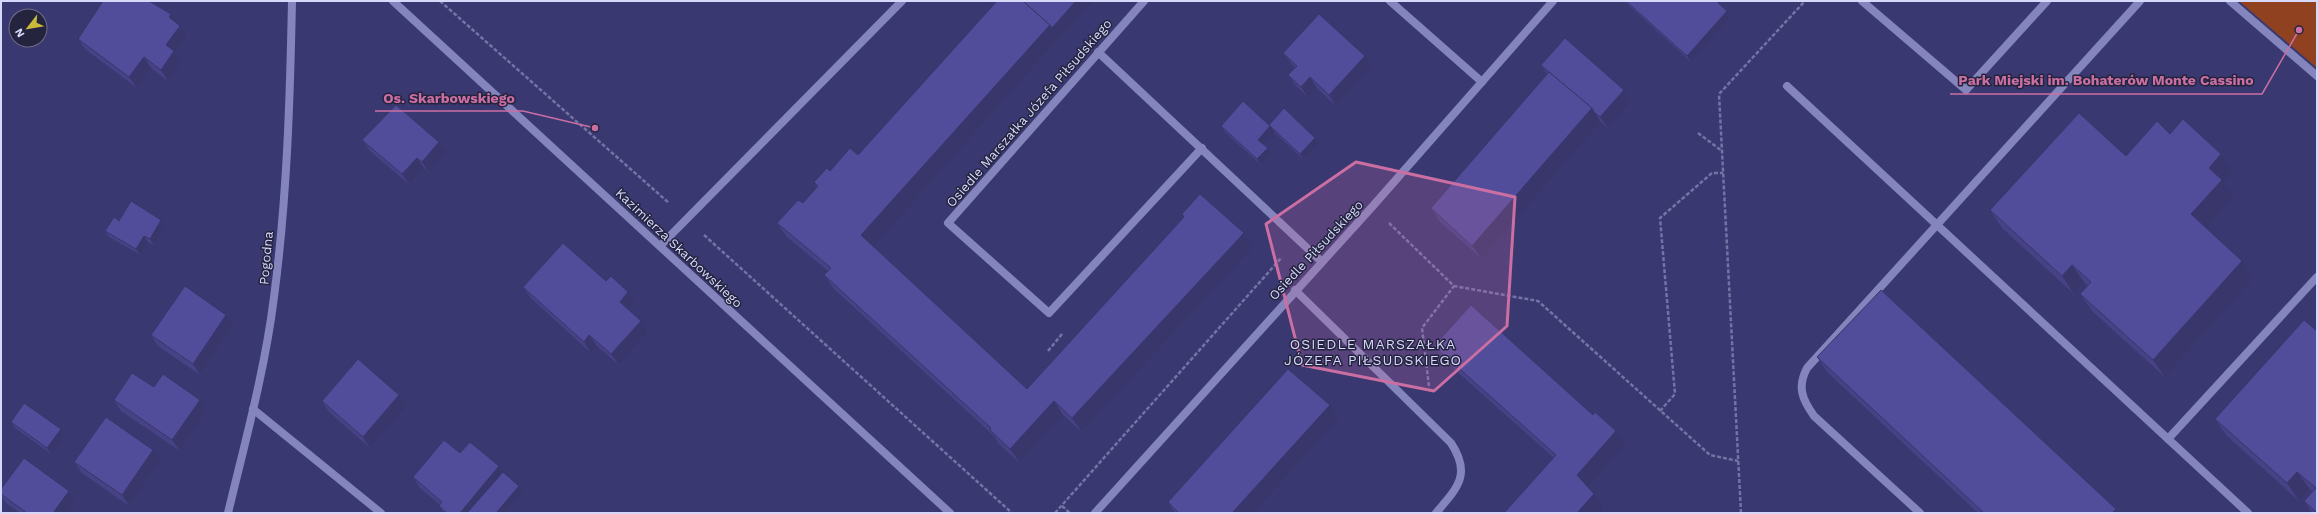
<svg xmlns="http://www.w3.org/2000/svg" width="2318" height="514" font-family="'Work Sans',sans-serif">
	<rect width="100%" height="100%" fill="#3a3871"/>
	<polygon fill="#8f4120" points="2239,1 2317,1 2317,68"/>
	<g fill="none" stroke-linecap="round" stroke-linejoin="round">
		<g stroke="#7473a4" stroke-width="2.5" stroke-dasharray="4 2" stroke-linecap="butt">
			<polyline points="440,1 669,203"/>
			<polyline points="1698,133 1722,151"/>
			<polyline points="1389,223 1454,286 1538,301 1710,455 1738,461"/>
			<polyline points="704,235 1012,513"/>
			<polyline points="1048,351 1062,334"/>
			<polyline points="1429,386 1422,328 1454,286"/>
			<polyline points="1660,411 1675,394 1660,218 1712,173 1723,173"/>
			<polyline points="1062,506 1070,513"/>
			<polyline points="1055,513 1282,257"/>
			<polyline points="1741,513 1719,94 1805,1"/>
		</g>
		<g stroke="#8485bc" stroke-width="8">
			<polyline points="1144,1 948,223 1049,313 1202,148"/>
			<polyline points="1390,1 1482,82"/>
			<polyline points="1862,1 1966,90 2047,1"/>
			<polyline points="1098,52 1321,261"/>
			<polyline points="1787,86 2248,513"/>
			<polyline points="660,246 902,1"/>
			<path d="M 1295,290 L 1451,443 C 1472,475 1457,488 1436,513"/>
			<polyline points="253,409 381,513"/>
			<polyline points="2168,439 2317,277"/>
			<path d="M 1920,513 L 1814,416 C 1802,399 1797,387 1807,368 L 2140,1"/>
		</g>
		<g stroke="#8485bc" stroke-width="8">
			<polyline points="393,1 950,513"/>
			<polyline points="2230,1 2317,76"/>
			<path d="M 228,513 C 245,442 265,370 274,297 C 287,199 290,100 292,1"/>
			<polyline points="1095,513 1372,207 1553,1"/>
		</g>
	</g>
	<g fill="#464285">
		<polygon points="1624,1 1716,1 1727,11 1731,17 1691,62"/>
		<polygon points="177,23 180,26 188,36 175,53 182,62 168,81 151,68 137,88 85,49 78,39"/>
		<polygon points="1060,38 873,246 1027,389 1184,217 1182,214 1244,233 1254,247 1082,432 1063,415 1020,463 999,444 994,436 834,289 824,275 828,271 787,237 777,223 803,203 817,187 814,182 830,171"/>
		<polygon points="1283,53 1372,67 1336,106 1317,88 1308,97 1296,86 1288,75 1295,68"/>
		<polygon points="1541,65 1624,90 1632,101 1608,128 1601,122 1482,259 1440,222 1431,208 1547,74"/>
		<polygon points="1221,126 1270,126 1320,144 1304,160 1274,132 1275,132 1264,144 1268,148 1272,154 1261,165 1225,132"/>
		<polygon points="2170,134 2221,154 2233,172 2224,182 2234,197 2206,228 2242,261 2254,279 2165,377 2093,312 2080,294 2088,286 2084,282 2074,294 2002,228 1990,210 2126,156"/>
		<polygon points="362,140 439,142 446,153 429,173 424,168 410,185 370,151"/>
		<polygon points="119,221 165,226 154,245 148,242 141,255 109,237 105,231"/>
		<polygon points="606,281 628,292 636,303 629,310 641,321 648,332 619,365 597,346 591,353 531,298 523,287"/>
		<polygon points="226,315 234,325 200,375 158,346 151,335"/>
		<polygon points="2317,331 2317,513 2312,513 2304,501 2313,492 2310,489 2299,501 2227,436 2215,419"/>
		<polygon points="1434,346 1626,445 1588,488 1603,508 1553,457 1444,360"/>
		<polygon points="1817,357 2116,509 2118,513 1978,513 1828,373"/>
		<polygon points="154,387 200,400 207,410 180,451 121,411 114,400"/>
		<polygon points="322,401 407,406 370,448 329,412"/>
		<polygon points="1339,419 1254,513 1175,513 1168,502"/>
		<polygon points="11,422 61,429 65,435 51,454 15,428"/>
		<polygon points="460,453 503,472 519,486 523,492 505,513 444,513 439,506 440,505 420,488 413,477"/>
		<polygon points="161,461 129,506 82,473 74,462"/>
		<polygon points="1,489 69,491 76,502 68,513 20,513 6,503 1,495"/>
	</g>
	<g fill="#39366c">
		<polygon points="1076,1 1093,1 871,249 861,235 1050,25"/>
		<polygon points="1727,11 1731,17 1691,62 1687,56"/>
		<polygon points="171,14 178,25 169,17"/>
		<polygon points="180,26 188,36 175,53 182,62 168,81 161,70 166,45"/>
		<polygon points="1365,56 1372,67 1336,106 1329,95"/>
		<polygon points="144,57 151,68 137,88 129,77"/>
		<polygon points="1310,77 1317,88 1308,97 1301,87"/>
		<polygon points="1624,90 1632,101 1608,128 1600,117"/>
		<polygon points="1592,108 1601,122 1482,259 1472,246"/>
		<polygon points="1270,126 1275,132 1262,146 1258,140"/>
		<polygon points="1315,138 1320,144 1304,160 1300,154"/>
		<polygon points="439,142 446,153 429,173 422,162"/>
		<polygon points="1268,148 1272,154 1261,165 1257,159"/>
		<polygon points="2221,154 2233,172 2224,182 2234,197 2203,232 2191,214 2209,168"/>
		<polygon points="417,158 424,168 410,185 402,174"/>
		<polygon points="161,220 165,226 154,245 150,239"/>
		<polygon points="1244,233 1254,247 1082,432 1072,418"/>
		<polygon points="144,236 148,242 141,255 136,249"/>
		<polygon points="2242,261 2254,279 2165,377 2153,360"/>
		<polygon points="2072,265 2084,282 2074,294 2062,276"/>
		<polygon points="628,292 636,303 627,312 620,302"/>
		<polygon points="226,315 234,325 200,375 193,364"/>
		<polygon points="641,321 648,332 619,365 611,354"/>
		<polygon points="589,335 597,346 591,353 584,342"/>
		<polygon points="399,395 407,406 370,448 363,437"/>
		<polygon points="200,400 207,410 180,451 172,440"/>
		<polygon points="1054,401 1063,415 1020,463 1010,449"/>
		<polygon points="1330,405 1339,419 1254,513 1232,513"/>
		<polygon points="61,429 65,435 51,454 47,448"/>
		<polygon points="1616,431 1626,445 1587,489 1577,475"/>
		<polygon points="153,450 161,461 129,506 122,495"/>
		<polygon points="499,466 507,477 476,513 460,513"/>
		<polygon points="2297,472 2310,489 2299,501 2287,483"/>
		<polygon points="519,486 523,492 505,513 496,513"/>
		<polygon points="69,491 76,502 68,513 53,513"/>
		<polygon points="1594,494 1603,508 1599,513 1577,513"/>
		<polygon points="2116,509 2118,513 2112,513"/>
	</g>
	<g fill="#514d9b" stroke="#39366c">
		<polygon points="103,1 149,1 171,14 169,17 180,26 166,45 174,51 161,70 144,57 129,77 78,39"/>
		<polygon points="997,1 1023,1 1050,25 861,235 1027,389 1184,217 1182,214 1200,194 1244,233 1072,418 1054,401 1010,449 990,430 991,428 824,275 831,268 777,223 798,200 803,203 818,186 814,182 827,168 830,171 850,148 858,155"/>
		<polygon points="1023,1 1076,1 1052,28 1050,25"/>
		<polygon points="1626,1 1716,1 1727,11 1687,56"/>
		<polygon points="1319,14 1365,56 1329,95 1310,77 1301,87 1288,75 1297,66 1283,53"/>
		<polygon points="1565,38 1624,90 1600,117 1594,112 1592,108 1549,72 1541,65"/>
		<polygon points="1549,72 1592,108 1472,246 1431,208"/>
		<polygon points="1243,101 1270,126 1258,140 1268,148 1257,159 1221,126"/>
		<polygon points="396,105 439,142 422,162 417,158 402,174 362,140"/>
		<polygon points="1284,108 1315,138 1300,154 1269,125"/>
		<polygon points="2079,113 2126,156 2157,121 2170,134 2183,119 2221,154 2209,168 2222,180 2191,214 2242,261 2153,360 2080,294 2091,282 2072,265 2062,276 1990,210"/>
		<polygon points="131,201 161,220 150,239 144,236 136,249 105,231 114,217 119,221"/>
		<polygon points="563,243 606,281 611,276 628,292 620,302 641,321 611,354 589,335 584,342 523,287"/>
		<polygon points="185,286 226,315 193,364 151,335"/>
		<polygon points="1881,290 2116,509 2112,513 1984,513 1817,357"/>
		<polygon points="1471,305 1593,415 1595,412 1616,431 1577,475 1594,494 1577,513 1504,513 1556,455 1434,346"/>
		<polygon points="2304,320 2317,331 2317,513 2304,501 2316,488 2297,472 2287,483 2215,419"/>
		<polygon points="358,359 399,395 363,437 322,401"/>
		<polygon points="1288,369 1330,405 1232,513 1179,513 1168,502"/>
		<polygon points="132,373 154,387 163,374 200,400 172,440 114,400"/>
		<polygon points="24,403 61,429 47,448 11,422"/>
		<polygon points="106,417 153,450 122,495 74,462"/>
		<polygon points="444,440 460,453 470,442 499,466 460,513 447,513 439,506 442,502 413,477"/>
		<polygon points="24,458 69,491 53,513 27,513 1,494 1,489"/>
		<polygon points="503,472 519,486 496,513 467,513"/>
	</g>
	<path fill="#cb6fa3" fill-opacity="0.2" stroke="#cb6fa3" stroke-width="3" stroke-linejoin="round" d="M 1356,162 L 1515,197 L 1507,326 L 1434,391 L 1302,365 L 1266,224 Z"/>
	<g text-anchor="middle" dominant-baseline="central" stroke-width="3" stroke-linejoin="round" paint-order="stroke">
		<g font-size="13" fill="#d7d9fc" stroke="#24243e">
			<text transform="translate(1029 113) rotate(-49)">Osiedle Marszałka Józefa Piłsudskiego</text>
			<text transform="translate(679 248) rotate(43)">Kazimierza Skarbowskiego</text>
			<text transform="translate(1316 250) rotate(-47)">Osiedle Piłsudskiego</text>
			<text transform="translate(266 258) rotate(-85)">Pogodna</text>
		</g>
		<g font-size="14" letter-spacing="1" fill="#d7d9fc" stroke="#24243e">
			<text x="1373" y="344">OSIEDLE MARSZAŁKA<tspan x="1373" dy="16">JÓZEFA PIŁSUDSKIEGO</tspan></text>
		</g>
	</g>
	<path fill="none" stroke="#cb6fa3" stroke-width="1.5" d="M2299 30L2262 94H1950M595 128L523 111H375"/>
	<g fill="#cb6fa3" stroke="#24243e" stroke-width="1.5">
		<circle cx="2299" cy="30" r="4"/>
		<circle cx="595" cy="128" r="4"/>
	</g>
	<g font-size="14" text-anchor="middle" font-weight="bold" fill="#cb6fa3" stroke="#24243e" stroke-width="3" stroke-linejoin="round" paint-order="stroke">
		<text x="2106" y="85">Park Miejski im. Bohaterów Monte Cassino</text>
		<text x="449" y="103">Os. Skarbowskiego</text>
	</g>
	<rect width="2318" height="514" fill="none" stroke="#d7d9fc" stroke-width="4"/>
	<g transform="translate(28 28) rotate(239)"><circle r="19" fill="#24243e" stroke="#6c6c8a"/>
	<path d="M0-3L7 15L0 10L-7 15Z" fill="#c9ba3a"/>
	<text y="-6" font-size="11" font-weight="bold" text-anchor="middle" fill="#d7d9fc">N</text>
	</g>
</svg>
